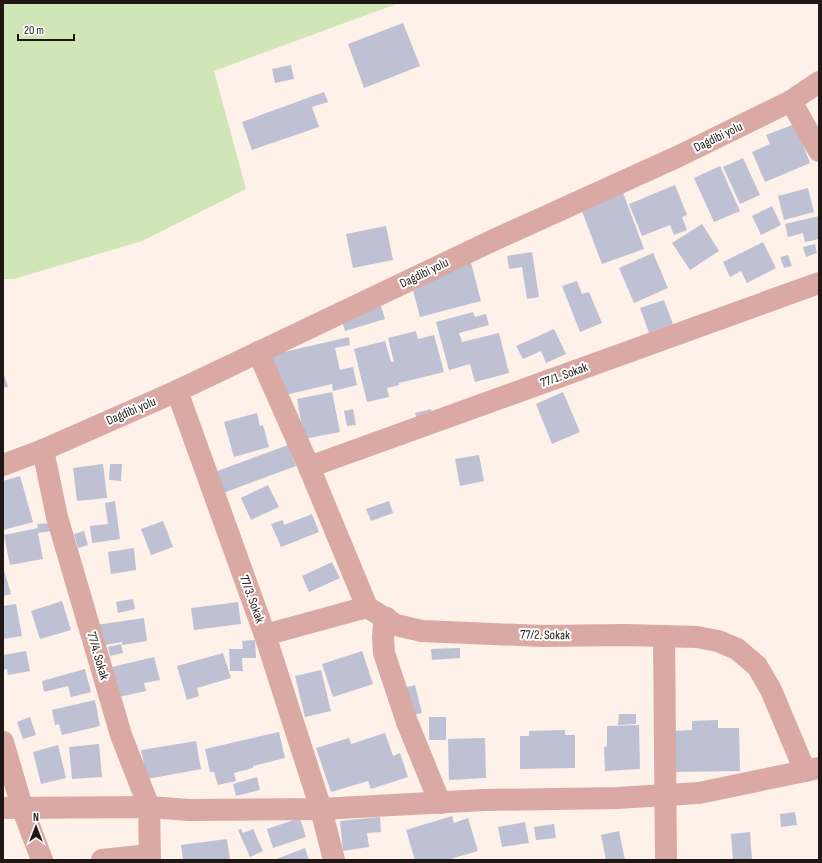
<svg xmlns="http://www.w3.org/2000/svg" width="822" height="863" font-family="'Sofia Sans Condensed',sans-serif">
	<rect width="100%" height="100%" fill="#fdf1e9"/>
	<polygon fill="#d0e6b7" points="3,3 399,3 214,71 246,189 142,241 14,279 3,279"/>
	<g fill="#bec0d3">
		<polygon points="403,23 420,66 364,88 348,44"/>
		<polygon points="291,65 294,79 275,83 272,69"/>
		<polygon points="324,92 328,102 312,107 319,127 252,150 242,122"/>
		<polygon points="795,124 810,163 765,182 752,152 770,144 766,135"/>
		<polygon points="743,158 760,195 740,204 723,167"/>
		<polygon points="720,166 740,211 714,222 694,178"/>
		<polygon points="675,185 687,215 682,217 687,230 674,235 670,225 642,236 629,204"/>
		<polygon points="808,188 814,212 784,220 778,196"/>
		<polygon points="622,190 644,249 602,264 580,206"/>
		<polygon points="772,206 781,225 761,235 752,216"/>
		<polygon points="819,216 819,239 805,242 803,233 788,237 785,224"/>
		<polygon points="702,224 719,251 690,270 672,243"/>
		<polygon points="386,226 393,260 353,268 346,234"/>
		<polygon points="763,242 776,268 747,283 741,271 730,277 723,262"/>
		<polygon points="815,244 817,253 806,257 803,247"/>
		<polygon points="532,252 539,297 527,299 522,267 509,269 507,256"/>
		<polygon points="653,253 668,288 634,303 619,268"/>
		<polygon points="788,255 792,266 784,268 780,257"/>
		<polygon points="470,259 481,301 420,317 413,290 418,289 415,280"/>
		<polygon points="577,281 582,294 589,292 602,323 580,332 562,286"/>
		<polygon points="664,300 673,324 649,333 640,308"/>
		<polygon points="381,306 385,319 345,331 341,318"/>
		<polygon points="473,312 475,317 486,314 489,325 459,333 462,342 499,333 509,373 475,382 470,364 449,370 436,322"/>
		<polygon points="554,329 566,354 546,363 541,351 523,359 516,346"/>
		<polygon points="416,331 418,339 434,335 444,372 399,383 399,385 387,388 389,397 367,402 354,349 385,341 391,362 394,362 388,338"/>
		<polygon points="349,337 350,345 335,348 340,370 353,367 357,385 333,391 332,384 281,396 271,355"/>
		<polygon points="3,372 8,387 3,388"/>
		<polygon points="332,392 340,432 304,439 297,399"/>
		<polygon points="563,392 580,432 552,444 536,404"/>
		<polygon points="353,409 356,425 347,426 344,411"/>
		<polygon points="431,409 435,420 419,425 415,413"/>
		<polygon points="257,413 260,426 263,425 269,447 234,457 224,422"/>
		<polygon points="288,445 296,466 223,493 215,472"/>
		<polygon points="479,455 484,481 460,486 455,459"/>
		<polygon points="103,464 107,498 77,501 73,468"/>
		<polygon points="110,464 122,464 121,481 109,480"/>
		<polygon points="20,476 33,522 3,530 3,481"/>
		<polygon points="268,485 279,507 251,520 241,498"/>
		<polygon points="115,501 120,539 92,543 90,526 108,524 105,503"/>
		<polygon points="389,501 393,513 371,521 366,509"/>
		<polygon points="312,514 319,532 281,547 271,524 283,520 284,525"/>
		<polygon points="163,521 173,547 151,555 141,529"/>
		<polygon points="50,523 51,531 38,533 43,559 10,565 4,535 38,528 37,524"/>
		<polygon points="84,531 88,545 78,548 74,534"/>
		<polygon points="134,548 136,570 111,574 108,552"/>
		<polygon points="332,562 340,578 309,592 302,576"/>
		<polygon points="3,567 11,594 3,596"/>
		<polygon points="133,599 135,609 118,613 116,602"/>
		<polygon points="62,601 71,630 40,639 31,611"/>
		<polygon points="238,602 241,624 194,630 191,608"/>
		<polygon points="16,604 22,636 3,639 3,606"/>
		<polygon points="144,618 147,641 122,645 122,642 99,646 96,625"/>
		<polygon points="255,640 256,658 242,658 243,671 230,671 229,649 243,649 242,641"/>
		<polygon points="121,644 123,653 110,656 108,647"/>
		<polygon points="460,648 460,658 432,660 431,649"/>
		<polygon points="26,651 30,671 8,675 7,669 3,670 3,655"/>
		<polygon points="362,651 373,684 333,697 322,664"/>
		<polygon points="223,653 231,678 197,688 199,696 187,700 177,666"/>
		<polygon points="154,657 160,680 144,683 146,691 119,697 112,667"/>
		<polygon points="85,669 91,692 71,697 68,686 44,692 42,681"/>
		<polygon points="321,670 331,711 305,717 295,676"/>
		<polygon points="415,685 422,713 410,716 404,688"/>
		<polygon points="95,700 100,726 62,735 59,724 55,725 52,710"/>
		<polygon points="619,714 636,714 636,724 618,725"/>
		<polygon points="30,717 36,735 23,739 17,722"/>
		<rect x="429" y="717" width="17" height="23"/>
		<polygon points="718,720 718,728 739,728 740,771 673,772 673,731 692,730 692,721"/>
		<polygon points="639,725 640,769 605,771 604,747 607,746 607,726"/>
		<polygon points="565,730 565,735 575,735 575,768 520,769 520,736 529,736 529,731"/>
		<polygon points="279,732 285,758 253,766 253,768 234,773 236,781 218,785 214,772 210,772 205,749"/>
		<polygon points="385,733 393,756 400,753 408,777 371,789 368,781 331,792 316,748 349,738 351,744"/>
		<polygon points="485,738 486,778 449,780 448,739"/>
		<polygon points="196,741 201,769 147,779 141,750"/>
		<polygon points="99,744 102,777 72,779 69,747"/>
		<polygon points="58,745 66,778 41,784 33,752"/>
		<polygon points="257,777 260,790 236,796 233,784"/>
		<polygon points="795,812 797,825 781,827 780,814"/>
		<polygon points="452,816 454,823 468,818 478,851 447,860 415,860 406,830"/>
		<polygon points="380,817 381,832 367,833 369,847 343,851 340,821"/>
		<polygon points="300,818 306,837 273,848 267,829"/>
		<polygon points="525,822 529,843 502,847 498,827"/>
		<polygon points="554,824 556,838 536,840 534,827"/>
		<polygon points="241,829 243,833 253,829 263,851 250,857 238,830"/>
		<polygon points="619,831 625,860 606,860 601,835"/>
		<polygon points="750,832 752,860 733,860 731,834"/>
		<polygon points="227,839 230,860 183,860 181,845"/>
		<polygon points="305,848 309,860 274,860"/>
	</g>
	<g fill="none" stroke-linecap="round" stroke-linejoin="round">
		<g stroke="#daa9a4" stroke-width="22">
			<polyline points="258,352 309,467 367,607 396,625 422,631 543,636 625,635 697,637 718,641 737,649 757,666 771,690 805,771"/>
			<polyline points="177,391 265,635 321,809 334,860"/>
			<polyline points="43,450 57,517 121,735 149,807 150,860"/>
			<polyline points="309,467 819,283"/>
			<polyline points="387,618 384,625 383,637 384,653 407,722 440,803"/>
			<polyline points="265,635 367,607"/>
			<polyline points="664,636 666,860"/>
			<polyline points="3,742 22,807 42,860"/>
			<polyline points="3,808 149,807 189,810 321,809 484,800 617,798 699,793 819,768"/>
			<polyline points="102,860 149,855"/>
		</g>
		<g stroke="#daa9a4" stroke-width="22">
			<polyline points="791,101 819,82"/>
			<polyline points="3,465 43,450 177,391 496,239 679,156 791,101 819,151"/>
		</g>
	</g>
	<g text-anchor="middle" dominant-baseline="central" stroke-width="4" stroke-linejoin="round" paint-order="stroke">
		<g font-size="13" fill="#1e1713" stroke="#fff">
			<text transform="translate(718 137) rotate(-26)">Dagdibi yolu</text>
			<text transform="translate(424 273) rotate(-26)">Dagdibi yolu</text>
			<text transform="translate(564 375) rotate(-20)">77/1. Sokak</text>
			<text transform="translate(131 411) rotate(-23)">Dagdibi yolu</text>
			<text transform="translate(252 599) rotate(70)">77/3. Sokak</text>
			<text transform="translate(545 635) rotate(1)">77/2. Sokak</text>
			<text transform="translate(98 656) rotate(74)">77/4. Sokak</text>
		</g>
	</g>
	<rect width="822" height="863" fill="none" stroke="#1e1713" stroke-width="8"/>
	<g transform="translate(36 827)" stroke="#ffffff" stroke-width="3" paint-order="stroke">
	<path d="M0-3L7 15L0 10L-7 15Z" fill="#1e1713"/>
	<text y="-6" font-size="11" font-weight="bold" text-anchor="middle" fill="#1e1713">N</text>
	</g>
	<path d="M18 34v6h56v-6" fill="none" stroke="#1e1713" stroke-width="2"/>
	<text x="24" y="34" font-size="12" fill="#1e1713" stroke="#ffffff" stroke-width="3" paint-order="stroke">20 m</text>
</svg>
